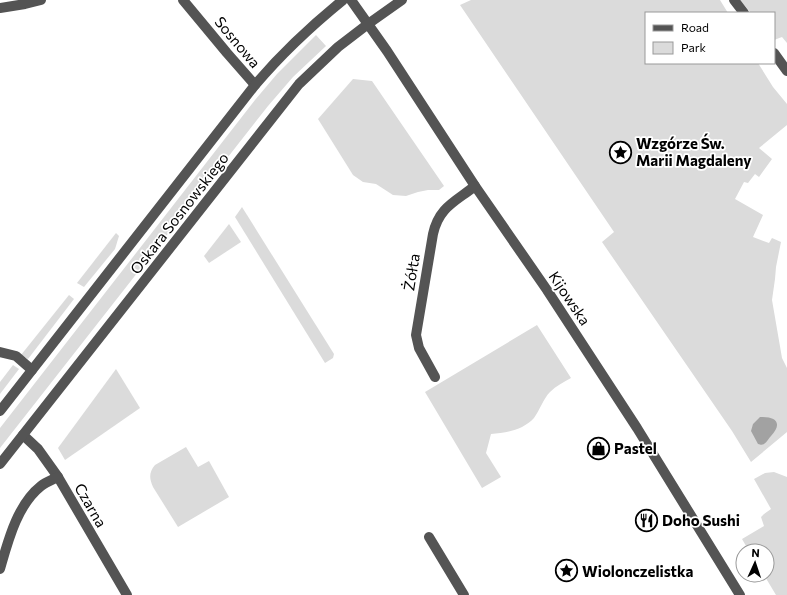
<svg xmlns="http://www.w3.org/2000/svg" width="787" height="595" font-family="Commissioner,sans-serif">
	<rect width="100%" height="100%" fill="#fff"/>
	<g fill="#dbdbdb">
		<polygon points="471,0 720,0 728,13 646,13 646,63 758,63 773,87 787,104 787,125 759,148 772,159 759,177 755,174 748,183 744,182 735,199 763,215 753,237 769,243 772,238 781,242 776,267 775,279 772,300 782,358 787,368 787,432 751,462 732,431 602,242 614,232 460,5"/>
		<polygon points="740,0 787,0 787,43 782,37 774,40 774,13 751,13"/>
		<polygon points="316,35 326,46 293,77 268,106 0,448 0,428 255,100 277,74"/>
		<polygon points="353,79 372,81 444,186 439,190 428,190 418,192 406,196 393,195 376,184 363,182 353,175 318,119"/>
		<polygon points="242,207 334,354 333,358 325,363 235,217"/>
		<polygon points="229,224 241,242 209,263 204,256"/>
		<polygon points="116,233 119,236 115,249 84,287 77,283"/>
		<polygon points="69,295 74,299 28,359 21,355"/>
		<path d="M 537,325 L 571,378 C 564,382 556,386 550,392 C 543,399 540,410 534,418 C 523,430 506,433 491,434 L 486,453 L 501,477 L 482,488 L 425,392 Z"/>
		<polygon points="13,365 19,369 0,394 0,382"/>
		<polygon points="116,369 140,408 65,460 58,448"/>
		<path d="M 186,447 L 198,467 L 209,461 L 229,497 L 178,527 L 153,487 C 149,478 149,472 155,465 Z"/>
		<polygon points="774,472 787,477 787,595 776,595 764,575 767,575 767,551 749,551 742,539 764,526 761,517 764,514 771,509 754,479 765,473"/>
	</g>
	<path fill="#a2a2a2" d="M 760,417 C 776,416 783,423 771,436 C 769,438 767,442 764,444 C 762,445 761,445 758,444 L 751,431 L 753,424 Z"/>
	<g fill="none" stroke-linecap="round" stroke-linejoin="round">
		<g stroke="#545454" stroke-width="10">
			<polyline points="183,0 227,53 255,85"/>
			<polyline points="351,0 387,51 475,186 547,290 637,428 740,595"/>
			<polyline points="734,0 744,13"/>
			<polyline points="0,8 25,4 41,0"/>
			<polyline points="774,53 787,71"/>
			<polyline points="0,352 16,356 32,370"/>
			<path d="M 435,377 L 419,348 L 416,335 L 433,234 C 439,207 455,202 475,186"/>
			<path d="M 0,411 L 255,85 C 282,53 311,26 343,0"/>
			<polyline points="23,435 38,449 58,477 127,595"/>
			<polyline points="0,464 299,84 338,47 368,24 402,0"/>
			<polyline points="429,537 464,595"/>
			<path d="M 0,569 C 8,541 17,505 41,486 C 46,482 52,480 58,477"/>
		</g>
	</g>
	<defs>
		<symbol id="sight-ring" viewBox="-11 -11 22 22"><circle r="9.5" fill="#fff" stroke="#000" stroke-width="1.5"/><path d="M0-6L1.8-2.2L6-1.7L2.9 1.2L3.7 5.4L0 3.3L-3.7 5.4L-2.9 1.2L-6-1.7L-1.8-2.2Z" fill="#000"/></symbol>
		<symbol id="shop-ring" viewBox="-11 -11 22 22"><circle r="9.5" fill="#fff" stroke="#000" stroke-width="1.5"/><path d="M-5-2.5h2.3a2.7 3.5 0 0 1 5.4 0H5L5.5 6h-11ZM-1.5-2.5h3a1.5 2.3 0 0 0-3 0Z" fill="#000"/></symbol>
		<symbol id="restaurant-ring" viewBox="-11 -11 22 22"><circle r="9.5" fill="#fff" stroke="#000" stroke-width="1.5"/><path d="M-5-6h1v4h1v-4h1v4h1v-4h1v5L-1.5 .5V6h-2V.5L-5-1ZM5-6V6H3V1.5H1.5Q1.5-4 5-6Z" fill="#000"/></symbol>
	</defs>
	<g fill-rule="evenodd">
		<use href="#sight-ring" x="608" y="140" width="25" height="25"/>
		<use href="#shop-ring" x="586" y="436" width="25" height="25"/>
		<use href="#restaurant-ring" x="634" y="508" width="25" height="25"/>
		<use href="#sight-ring" x="554" y="558" width="25" height="25"/>
	</g>
	<g text-anchor="middle" dominant-baseline="central" stroke-width="3.5" stroke-linejoin="round" paint-order="stroke">
		<g font-size="15" fill="#000" stroke="#fff">
			<text transform="translate(238 42) rotate(50)">Sosnowa</text>
			<text transform="translate(179 213) rotate(-52)">Oskara Sosnowskiego</text>
			<text transform="translate(411 272) rotate(-81)">Żółta</text>
			<text transform="translate(570 298) rotate(56)">Kijowska</text>
			<text transform="translate(91 505) rotate(60)">Czarna</text>
		</g>
		<g font-size="15" font-weight="bold" fill="#000" stroke="#fff" text-anchor="start">
			<text x="636" y="143">Wzgórze Św.<tspan x="636" dy="17">Marii Magdaleny</tspan></text>
			<text x="614" y="448">Pastel</text>
			<text x="662" y="520">Doho Sushi</text>
			<text x="582" y="571">Wiolonczelistka</text>
		</g>
	</g>
	<rect x="645" y="12" width="130" height="52" fill="#ffffff" stroke="#999999"/>
	<rect x="653" y="25" width="20" height="6" fill="#545454" stroke="#999999"/>
	<text x="681" y="32" font-size="12" fill="#000000">Road</text>
	<rect x="653" y="42" width="20" height="12" fill="#dbdbdb" stroke="#999999"/>
	<text x="681" y="52" font-size="12" fill="#000000">Park</text>
	<g transform="translate(755 563) rotate(3)"><circle r="19" fill="#ffffff" stroke="#999999"/>
	<path d="M0-3L7 15L0 10L-7 15Z" fill="#000000"/>
	<text y="-6" font-size="11" font-weight="bold" text-anchor="middle" fill="#000000">N</text>
	</g>
</svg>
